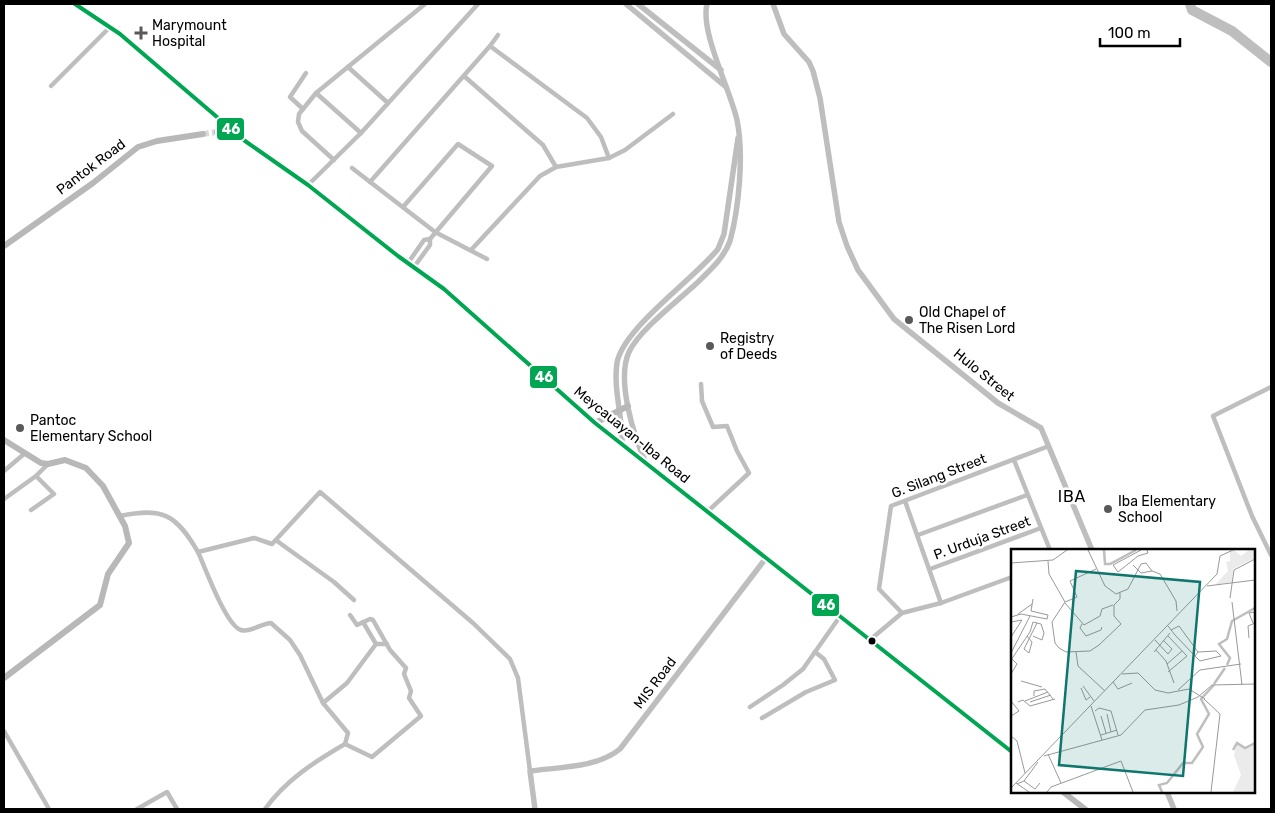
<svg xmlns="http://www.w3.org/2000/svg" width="1275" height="813" font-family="Rubik,sans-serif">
	<rect width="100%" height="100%" fill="#fff"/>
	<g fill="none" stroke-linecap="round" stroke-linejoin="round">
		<polyline stroke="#bebebe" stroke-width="10" points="1190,4 1192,10 1232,31 1271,62"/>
		<polyline stroke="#d9d9d9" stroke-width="6" stroke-dasharray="6 3" stroke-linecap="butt" points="203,134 217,132"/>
		<g stroke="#bebebe" stroke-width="4.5">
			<polyline points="490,46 498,35"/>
			<polyline points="348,67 388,103"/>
			<polyline points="464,76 543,145 556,167"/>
			<polyline points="51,86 110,27"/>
			<polyline points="316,93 361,133"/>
			<polyline points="303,109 290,97 306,73"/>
			<polyline points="334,160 302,131 298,122 299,114 316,93 425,4"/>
			<polyline points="352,168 435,232 487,259"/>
			<polyline points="370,182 490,46 587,118 601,137 609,158"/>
			<polyline points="308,185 361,133 478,4"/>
			<polyline points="403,207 458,144 492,166 430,239 424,240 408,263"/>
			<polyline points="471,250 540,176 556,167 609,158 625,150 673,114"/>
			<polyline points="414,267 430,245 430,239"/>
			<polyline points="701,384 702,401 713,427 727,426 737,451 749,473 707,512"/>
			<polyline points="1271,387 1213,416 1252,516 1271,555"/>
			<polyline points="1014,460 1050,550"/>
			<polyline points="4,471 24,454"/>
			<polyline points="4,499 36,476 48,464"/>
			<polyline points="905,501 941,603"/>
			<polyline points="31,510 54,494 36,476"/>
			<path d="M 120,516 C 162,507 176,514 198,552 L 254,538 L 272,544 L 320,492 L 473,623 L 510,659 L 518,678 L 530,771"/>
			<polyline points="918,535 1027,495"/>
			<polyline points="277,541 334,582 354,600"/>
			<path d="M 198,552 C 205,567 226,626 241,630 C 250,633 262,623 271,623 L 290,640 L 300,655 L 323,703 L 348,733 L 345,744 C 314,762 286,780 265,809"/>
			<polyline points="930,569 1041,528"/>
			<polyline points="902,613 879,589 891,506 1049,446"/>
			<polyline points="363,622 376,644 387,644"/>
			<polyline points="871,639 902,613 941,603 1012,577"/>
			<polyline points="323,703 347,683 376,644"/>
			<polyline points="750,707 783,685 803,669 841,615"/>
			<polyline points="762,718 806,692 835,680 824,659 815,652"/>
			<polyline points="4,731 49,809"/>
			<polyline points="345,744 372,757 421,716 409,698 411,691 404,674 406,668 390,650 373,620 370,619 357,625 350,615"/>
			<polyline points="137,809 167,792 177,809"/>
		</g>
		<g stroke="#bebebe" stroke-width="5.5">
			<polyline points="626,4 726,87"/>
			<polyline points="638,4 721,70"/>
			<polyline points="773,4 784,34 809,62 813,71 820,98 839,222 847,246 858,270 894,319 998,403 1041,428 1092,550"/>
			<path d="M 622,444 C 623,418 613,389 617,363 C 623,328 694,279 718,249 L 724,234 L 738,138"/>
			<path d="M 646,463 C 634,437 616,380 629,352 C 639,330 679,300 698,282 C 710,270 724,258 730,241 C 739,208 744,154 737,120 C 730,89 700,32 707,4"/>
			<polyline points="1167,792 1174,809"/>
			<path d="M 535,809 L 530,771 C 559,767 597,768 620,749 L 766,558"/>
		</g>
		<g stroke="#b8b8b8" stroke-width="6">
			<polyline points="75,4 120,34 245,141 308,185 398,256 444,289 595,423 1012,752"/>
			<polyline points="217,132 232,130"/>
			<polyline points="4,246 93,183 138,147 157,141 203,134"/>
			<polyline points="595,423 628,406"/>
			<polyline points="4,440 41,463 48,464 65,460 86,468 103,486 125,526 129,543 108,574 100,605 4,678"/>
			<polyline points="1063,792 1085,809"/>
		</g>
		<defs>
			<polyline id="bus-1" points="75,4 120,34 245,141 308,185 398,256 444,289 595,423 1012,752"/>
		</defs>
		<use href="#bus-1" stroke="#fff" stroke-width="8"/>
		<use href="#bus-1" stroke="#00a651" stroke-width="4"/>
	</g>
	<g fill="#595959" stroke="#fff" stroke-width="2">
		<path d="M138.5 25.5h5v5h5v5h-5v5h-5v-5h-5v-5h5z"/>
		<circle cx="909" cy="320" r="5"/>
		<circle cx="710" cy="346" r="5"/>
		<circle cx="20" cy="428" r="5"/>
		<circle cx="1108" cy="509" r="5"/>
	</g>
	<circle fill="#000" stroke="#fff" stroke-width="2" cx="872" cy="641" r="4.5"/>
	<g text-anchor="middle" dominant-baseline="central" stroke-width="5" stroke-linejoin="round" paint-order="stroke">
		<g font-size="14" fill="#000" stroke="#fff" text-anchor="start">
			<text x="152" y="25">Marymount<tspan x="152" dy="16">Hospital</tspan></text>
			<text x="919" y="312">Old Chapel of<tspan x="919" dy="16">The Risen Lord</tspan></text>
			<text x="720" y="338">Registry<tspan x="720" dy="16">of Deeds</tspan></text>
			<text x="30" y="420">Pantoc<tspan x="30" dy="16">Elementary School</tspan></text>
			<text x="1118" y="501">Iba Elementary<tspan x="1118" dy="16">School</tspan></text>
		</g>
		<g font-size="14" fill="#000" stroke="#fff">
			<text transform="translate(91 167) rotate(-37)">Pantok Road</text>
			<text transform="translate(984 375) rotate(39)">Hulo Street</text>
			<text transform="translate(632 435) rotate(39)">Meycauayan-Iba Road</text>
			<text transform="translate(939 476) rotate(-21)">G. Silang Street</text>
			<text transform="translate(982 538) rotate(-20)">P. Urduja Street</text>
			<text transform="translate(655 683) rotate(-53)">MIS Road</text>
		</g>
		<g font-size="16" letter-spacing="1" fill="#000" stroke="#fff">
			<text x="1072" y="496">IBA</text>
		</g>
	</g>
	<g transform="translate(1011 549)">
		<rect width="244" height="244" fill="#fff"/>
		<path d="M 223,1 L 230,7 L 238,1 L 244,1 L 244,9 L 222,20 L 221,33 L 204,36 L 217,22 L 215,13 L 219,12 L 219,2 ZM 226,194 L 234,199 L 244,195 L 244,243 L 222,243 L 230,226 L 223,206 Z" fill="#ebebeb"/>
		<path fill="none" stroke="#bebebe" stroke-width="2.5" d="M 93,1 L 94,15 L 99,15 L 125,1M 216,116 L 219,109 L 208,95 L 216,90 L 221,72 L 244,59M 203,135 L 214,119M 222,201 L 226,194 L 234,199 L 244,194M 151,243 L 148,236 L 156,234 L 172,214 L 181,214 L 192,198 L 186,185 L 198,165 L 190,150 L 203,136"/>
		<path fill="none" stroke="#999" stroke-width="1" d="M 77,1 L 94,37 L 105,45 L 117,40 L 130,15 L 135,14 L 141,22 L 149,25 L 165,52 L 166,62M 130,1 L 102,16 L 107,23 L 127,7 L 137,4 L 136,1M 37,12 L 38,25 L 54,53M 0,14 L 42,11 L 56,1M 122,16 L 130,24 L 141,22M 85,20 L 59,32 L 66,48 L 54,53 L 41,73 L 44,94 L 48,99 L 55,103 L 79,102 L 88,96 L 110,75 L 103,67 L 103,56 L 109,50 L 109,44M 196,37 L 244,31M 219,49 L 223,21 L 244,10M 221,53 L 231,136M 54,54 L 73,76 L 89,67 L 91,60 L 102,56M 7,65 L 21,55M 0,68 L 10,65 L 36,70 L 37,66 L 20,62 L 22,50M 0,73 L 11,71 L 0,88M 242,74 L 238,64 L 244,63M 71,75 L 69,79 L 75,87 L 90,81 L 91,78M 157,77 L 164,86 L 184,107 L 189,112 L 210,107 L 205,102 L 187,103 L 184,107M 160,81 L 168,77 L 187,103M 16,87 L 21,93 L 18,104M 157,87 L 176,107 L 157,123M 238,89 L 237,77 L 244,74M 144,91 L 157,105 L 161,100 L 152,91M 145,101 L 155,112 L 163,134M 65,103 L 67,117 L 94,142M 143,103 L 159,84M 0,104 L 19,67M 18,104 L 13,100 L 26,74M 0,111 L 19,83 L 22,73 L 30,75 L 33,84 L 31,91 L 22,87M 156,115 L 171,102M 0,125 L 6,115 L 1,110M 111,125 L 127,124 L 144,141 L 157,144 L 178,140 L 194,150M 10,132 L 31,138M 102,133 L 107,140 L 121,134M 72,137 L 83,152M 70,139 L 75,151 L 79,148M 167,141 L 189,121 L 230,115M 23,147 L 23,142 L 34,140 L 42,150M 193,150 L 209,165 L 200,243M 0,152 L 8,162 L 0,167M 14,152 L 37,143M 7,153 L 12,151 L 19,157 L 44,150M 19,153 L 40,146M 80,157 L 91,191M 84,162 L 88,159 L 100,162 L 107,186M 96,165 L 100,183M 90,167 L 95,184M 90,186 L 106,181M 0,187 L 6,192 L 14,224M 37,205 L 50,234M 33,207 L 110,186 L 134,161 L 168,156 L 187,148 L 201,136 L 244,135M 13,232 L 24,240 L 29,234M 5,234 L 18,243M 6,235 L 13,232 L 27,213M 0,239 L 206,25 L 209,7 L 222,1M 36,243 L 40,238 L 110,212 L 122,243"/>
		<path fill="#0f766e" fill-opacity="0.15" stroke="#0f766e" stroke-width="2.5" d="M 65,22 L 189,33 L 172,227 L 48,216 Z"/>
		<rect width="244" height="244" fill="none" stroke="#000" stroke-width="2.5"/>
	</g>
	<g stroke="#fff" stroke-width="2">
		<rect x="216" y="117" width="29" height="24" rx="5" fill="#00a651"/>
		<rect x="529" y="365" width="29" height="24" rx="5" fill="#00a651"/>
		<rect x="811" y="593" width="29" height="24" rx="5" fill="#00a651"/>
	</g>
	<g font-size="14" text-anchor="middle" font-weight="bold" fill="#fff">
		<text x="231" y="134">46</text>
		<text x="544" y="382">46</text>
		<text x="826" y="610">46</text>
	</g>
	<rect width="1275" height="813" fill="none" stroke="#000000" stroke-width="10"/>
	<path d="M1100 38v8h80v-8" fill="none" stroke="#000000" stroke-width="2.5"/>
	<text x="1108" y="38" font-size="15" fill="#000000" stroke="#ffffff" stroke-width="4" paint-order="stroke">100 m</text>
</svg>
